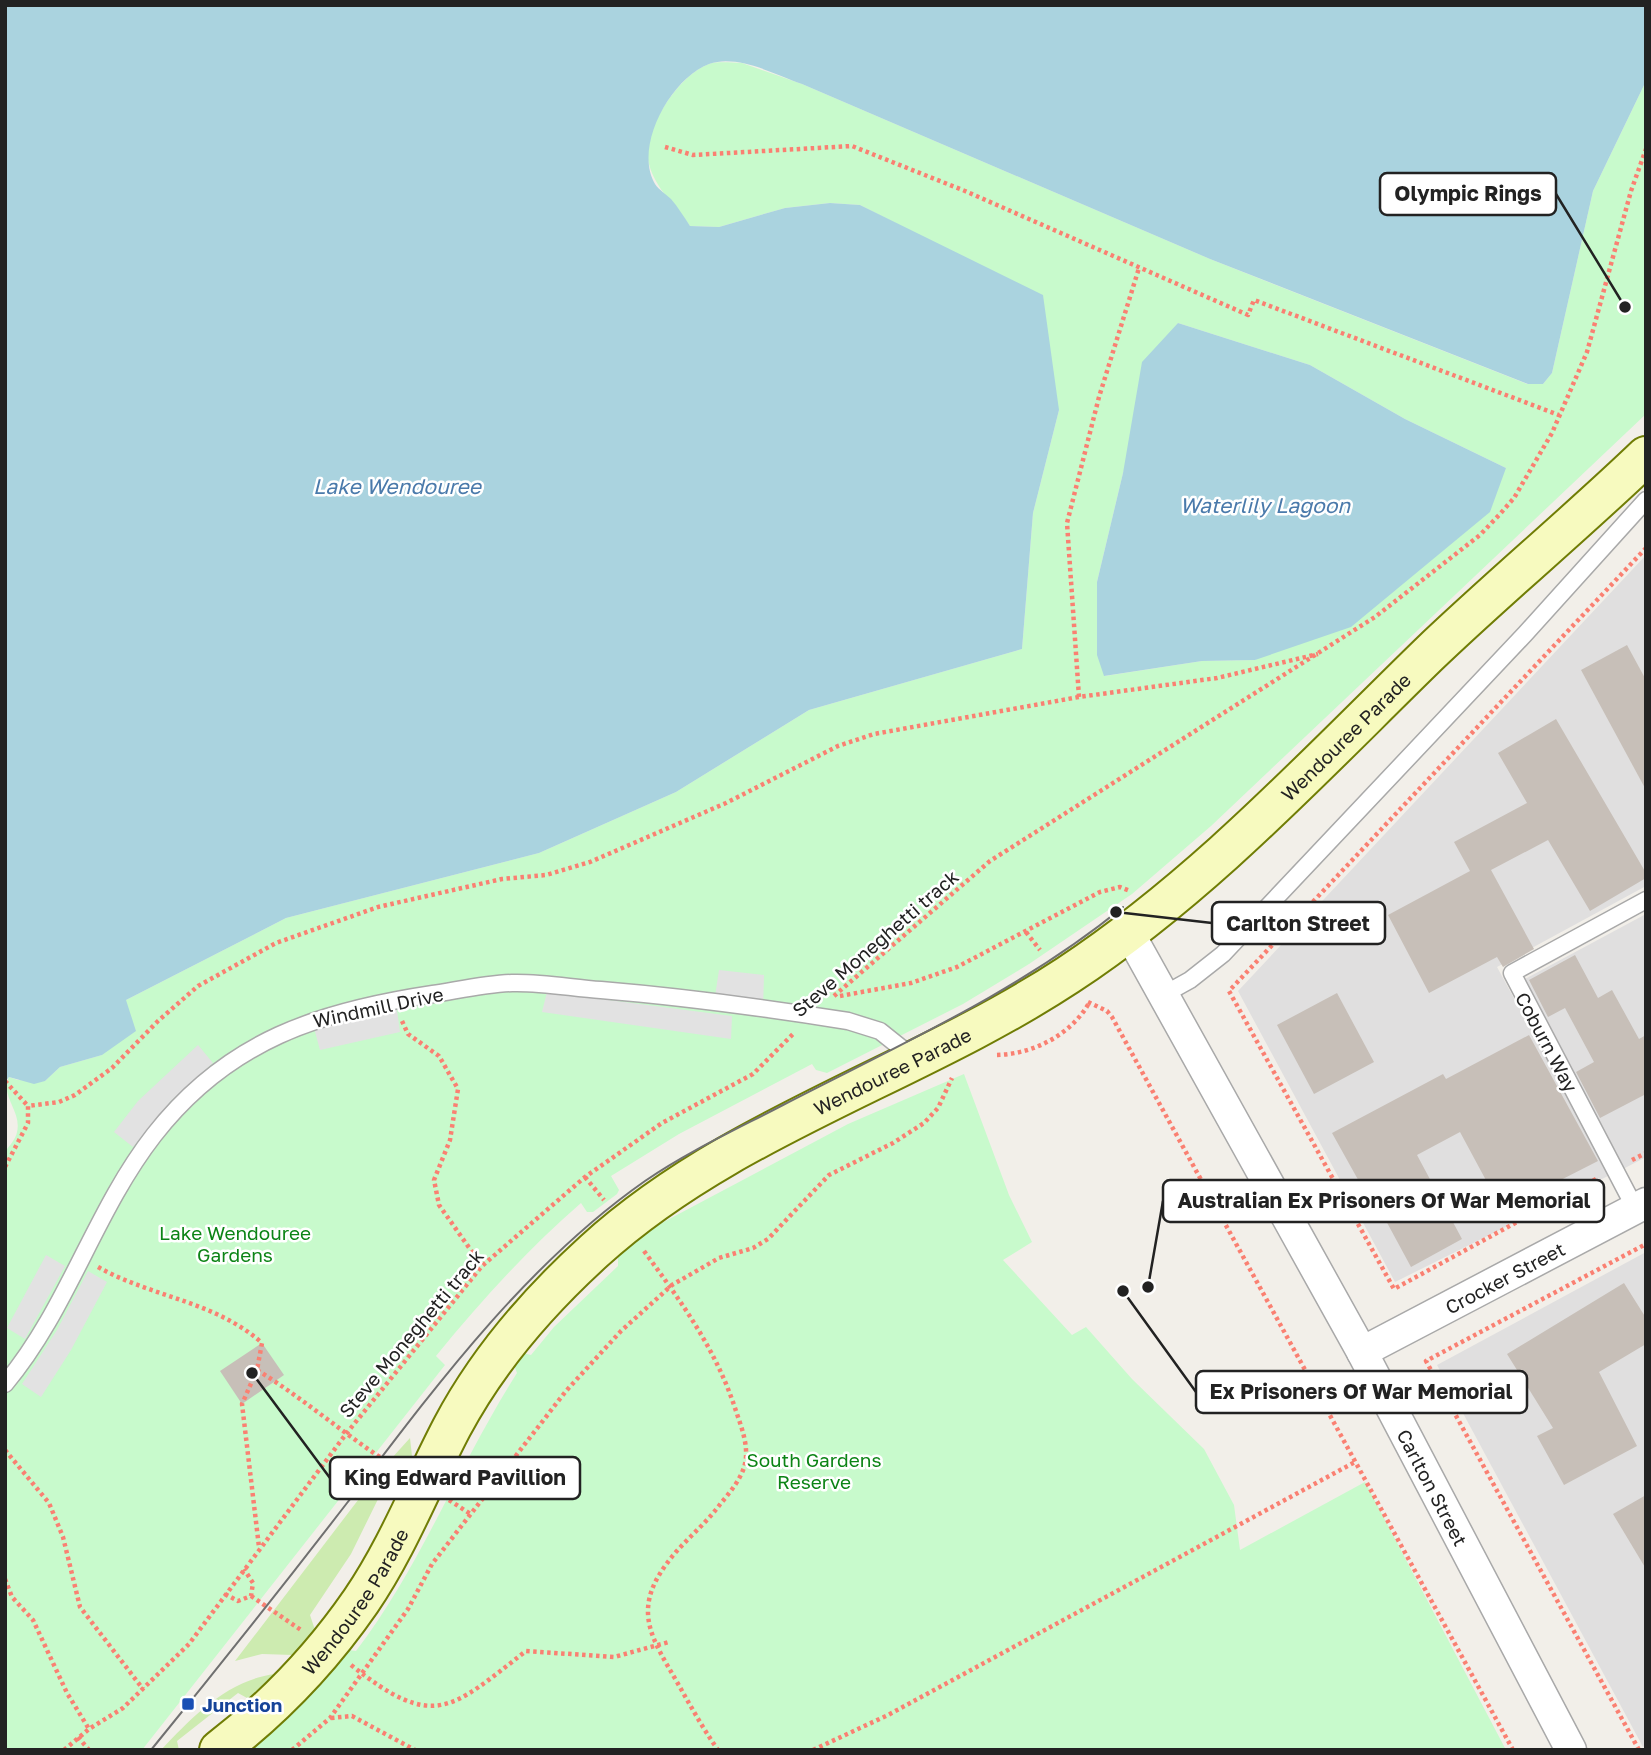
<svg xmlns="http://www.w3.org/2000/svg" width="1651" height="1755" font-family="'Golos Text',sans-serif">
	<rect width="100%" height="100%" fill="#f2efe9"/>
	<g fill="#e0dfdf">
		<polygon points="1646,555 1646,886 1497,967 1610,1175 1395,1282 1238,991"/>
		<polygon points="1646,914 1646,1157 1623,1169 1523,980"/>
		<polygon points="1646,1252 1646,1745 1643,1747 1437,1365"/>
	</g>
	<g fill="#cdebb0">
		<polygon points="410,1438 412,1456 399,1487 384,1487 351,1554 310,1615 315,1630 293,1655 262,1654 235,1661 381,1470"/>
		<path d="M 275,1674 L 253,1696 L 247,1698 L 238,1693 L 177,1741 L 179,1750 L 161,1750 C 193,1716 228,1680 275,1674 Z"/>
	</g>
	<g fill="#c8facc" fill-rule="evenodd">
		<path d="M 742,63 L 802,84 L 1210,259 L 1527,384 L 1543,384 L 1552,373 L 1593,191 L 1646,81 L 1646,414 L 1211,826 L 1132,894 L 1029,964 L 963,1004 L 827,1073 L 816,1070 L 812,1064 L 679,1134 L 611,1176 L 619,1190 L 617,1194 L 593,1212 L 587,1212 L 581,1203 C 527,1250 481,1301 436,1356 L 445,1365 L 142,1750 L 5,1750 L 5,1152 C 9,1146 16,1139 17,1132 C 22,1111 0,1097 9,1077 L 18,1080 L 45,1081 L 60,1067 L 102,1055 L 126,1000 L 286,918 L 539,853 L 676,792 L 809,710 L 1022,649 L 1033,513 L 1059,410 L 925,238 L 860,205 L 830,203 L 785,208 L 719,227 L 690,226 C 675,205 655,188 649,164 C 640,133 679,74 709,64 C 718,61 732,63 742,63 ZM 1178,323 L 1310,365 L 1405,419 L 1506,468 L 1255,660 L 1202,661 L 1105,676 L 1097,582 L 1123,473 Z"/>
		<path d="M 964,1074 L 1009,1195 L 1032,1242 L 1003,1260 L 1072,1335 L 1086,1327 L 1132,1379 L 1204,1449 L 1234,1505 L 1240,1550 L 1365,1482 L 1506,1750 L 246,1750 L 348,1650 L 356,1651 C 421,1566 459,1464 517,1373 L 514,1365 L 523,1353 L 531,1355 L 554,1327 L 618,1266 L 618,1256 L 641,1234 L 848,1124 Z"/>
	</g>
	<g fill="#e2e2e2">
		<polygon points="719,970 764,975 763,1009 714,1003"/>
		<polygon points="547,992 732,1016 731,1039 542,1012"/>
		<polygon points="397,1010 400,1032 320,1050 314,1028"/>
		<polygon points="198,1045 213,1063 171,1101 133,1147 114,1132 138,1101"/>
		<polygon points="46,1255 65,1266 25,1339 7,1328"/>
		<polygon points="88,1271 107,1282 71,1350 41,1397 22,1384 57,1330"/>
	</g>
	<g fill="#aad3df">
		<path d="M 5,5 L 1646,5 L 1646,81 L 1593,191 L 1552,373 L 1543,384 L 1528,384 L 1210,259 L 802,84 C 776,75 738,54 709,64 C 671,78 633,147 655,184 C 659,190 666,194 671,199 C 678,207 684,217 690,226 L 719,227 L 785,208 L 830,203 L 860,205 L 1043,295 L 1059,410 L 1033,513 L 1022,649 L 809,710 L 676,792 L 539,853 L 286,918 L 126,1000 L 136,1031 L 102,1055 L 60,1067 L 45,1081 L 34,1084 L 9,1077 L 5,1082 Z"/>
		<polygon points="1178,323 1310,365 1405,419 1506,468 1490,512 1351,627 1255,660 1202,661 1104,676 1097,655 1097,582 1123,473 1142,362"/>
	</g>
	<g fill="#c7bfb8">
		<polygon points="1627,645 1646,680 1646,790 1581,670"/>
		<polygon points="1556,719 1646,873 1646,878 1590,911 1548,840 1491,870 1534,949 1503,967 1497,957 1429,993 1388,915 1470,871 1454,842 1527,803 1498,753"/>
		<polygon points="1575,955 1598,998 1612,990 1639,1039 1646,1035 1646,1094 1600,1118 1576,1072 1594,1062 1565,1008 1548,1017 1529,980"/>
		<polygon points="1337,993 1374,1062 1314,1094 1277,1025"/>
		<polygon points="1529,1035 1598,1161 1502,1210 1460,1132 1417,1155 1462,1239 1411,1267 1365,1182 1361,1185 1332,1133 1443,1074 1446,1079"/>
		<polygon points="1624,1283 1646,1318 1646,1344 1599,1372 1637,1446 1564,1485 1537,1436 1553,1428 1507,1354"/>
		<polygon points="262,1343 284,1375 242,1404 220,1371"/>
		<polygon points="1646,1495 1646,1569 1613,1514"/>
	</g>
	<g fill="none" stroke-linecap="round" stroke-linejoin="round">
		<defs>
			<g id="lane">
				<polyline points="1163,995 1190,980 1223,954 1525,634 1646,500"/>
				<polyline points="1635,1208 1512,973 1646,900"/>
				<path d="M 5,1384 C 68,1309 94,1212 154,1135 C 228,1040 320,1011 433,994 C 459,990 486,984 512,983 C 541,982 572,988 601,990 C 684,997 766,1008 848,1021 L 880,1031 L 915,1059"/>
			</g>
			<g id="street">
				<path id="s1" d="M 1129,933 L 1362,1352 L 1571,1750"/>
				<path id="s2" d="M 1362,1352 L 1646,1203"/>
			</g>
			<g id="secondary">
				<path id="s3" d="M 219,1750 C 275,1707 321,1659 361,1601 C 398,1547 422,1484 452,1427 C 487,1361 539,1301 594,1251 C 730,1127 916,1075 1068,975 C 1203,886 1313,767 1428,655 C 1499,587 1575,524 1646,456"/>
			</g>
		</defs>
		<use href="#lane" stroke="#a9a9a9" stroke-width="19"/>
		<use href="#street" stroke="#a9a9a9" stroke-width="33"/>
		<use href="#secondary" stroke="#707d05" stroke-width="42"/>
		<g stroke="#fa8072" stroke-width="4.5" stroke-dasharray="3.5 3.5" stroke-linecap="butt">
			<polyline points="665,147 693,155 852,146 965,191 1248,315 1254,300 1559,415"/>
			<polyline points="1079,697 1067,523 1099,397 1139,268"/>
			<polyline points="1026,932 1040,950"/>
			<polyline points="834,996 990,861 1375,617 1480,535 1500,514 1514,498 1552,433 1587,352 1631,191 1646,149"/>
			<polyline points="840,996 911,983 957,967 1100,892 1120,887 1130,891"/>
			<polyline points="1088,1002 1107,1011 1112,1017 1513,1750"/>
			<polyline points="402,1021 408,1034 439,1056 458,1089 450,1140 434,1180 439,1205 482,1266"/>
			<path d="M 997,1055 C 1033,1054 1071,1035 1089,1003"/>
			<polyline points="5,1081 28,1106"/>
			<polyline points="1632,1160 1646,1153"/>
			<polyline points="5,1167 28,1123 28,1106 59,1102 75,1095 112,1068 158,1021 198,986 276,943 378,907 502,879 546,875 590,862 726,803 838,746 874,734 1079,697 1217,678 1318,654"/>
			<polyline points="585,1177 604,1200"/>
			<polyline points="1596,1179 1394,1289 1229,991 1646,548"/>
			<path d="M 644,1251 C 682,1303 716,1349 736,1411 C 741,1426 747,1441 746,1457 C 745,1476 729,1493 718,1507 C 702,1528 680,1544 665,1566 C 632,1612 653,1640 677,1682 C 690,1705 702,1727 718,1750"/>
			<path d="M 98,1267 C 151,1297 215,1301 262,1343 L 257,1370 L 242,1404 L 259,1547"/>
			<path d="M 257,1370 C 306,1400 348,1438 397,1468"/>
			<polyline points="5,1450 49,1503 63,1537 80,1607 143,1689"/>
			<polyline points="449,1500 472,1515"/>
			<polyline points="5,1579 12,1597 33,1620 67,1693 89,1729"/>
			<polyline points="225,1594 238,1601 251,1596 253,1583 244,1569"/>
			<polyline points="251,1596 301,1630"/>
			<path d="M 351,1665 C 434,1731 450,1710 526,1651 L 614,1657 L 669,1642"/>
			<polyline points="331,1718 352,1716 415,1750"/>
			<polyline points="78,1737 89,1750"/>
			<polyline points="64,1750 89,1729 123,1708 189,1644 346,1434 482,1266 585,1177 662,1123 753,1074 794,1033"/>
			<polyline points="292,1750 330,1718 408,1609 432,1564 566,1391 621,1331 672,1285 719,1258 753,1248 768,1239 829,1175 893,1143 924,1123 938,1108 952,1078"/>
			<polyline points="813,1750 888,1715 1355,1462"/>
			<polyline points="1639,1750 1426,1361 1646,1244"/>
		</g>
		<use href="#lane" stroke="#fff" stroke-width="16"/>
		<use href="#street" stroke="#fff" stroke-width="30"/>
		<use href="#secondary" stroke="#f7fabf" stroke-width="38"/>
		<path stroke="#707070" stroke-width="2" d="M 151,1750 C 218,1668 283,1586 347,1503 C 435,1387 525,1265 645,1181 C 689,1151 737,1129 783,1105 C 899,1045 1022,990 1123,907"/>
	</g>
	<rect fill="#1a4fb4" stroke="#fff" stroke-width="2.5" x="181" y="1697" width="14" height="14" rx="3.5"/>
	<g text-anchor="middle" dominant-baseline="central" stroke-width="5" stroke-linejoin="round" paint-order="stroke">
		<g font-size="19" fill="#222" stroke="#fff">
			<text stroke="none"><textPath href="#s3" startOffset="1547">Wendouree Parade</textPath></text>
			<text transform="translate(875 943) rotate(-41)">Steve Moneghetti track</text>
			<text transform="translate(378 1007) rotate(-12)">Windmill Drive</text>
			<text transform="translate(1547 1042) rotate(62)">Coburn Way</text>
			<text stroke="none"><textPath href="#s3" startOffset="980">Wendouree Parade</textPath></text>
			<text stroke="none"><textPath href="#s2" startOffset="161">Crocker Street</textPath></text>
			<text transform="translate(411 1333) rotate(-50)">Steve Moneghetti track</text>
			<text stroke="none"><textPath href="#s1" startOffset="632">Carlton Street</textPath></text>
			<text stroke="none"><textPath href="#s3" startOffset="203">Wendouree Parade</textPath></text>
		</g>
		<g font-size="19" fill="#0c8416" stroke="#fff">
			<text x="235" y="1232">Lake Wendouree<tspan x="235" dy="22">Gardens</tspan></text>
			<text x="814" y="1459">South Gardens<tspan x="814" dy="22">Reserve</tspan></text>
		</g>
		<g font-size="19" font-weight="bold" fill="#164399" stroke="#fff" text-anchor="start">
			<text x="202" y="1704">Junction</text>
		</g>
		<g font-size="21" font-style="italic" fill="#4a7aab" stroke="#fff">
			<text x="397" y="486">Lake Wendouree</text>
			<text x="1265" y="505">Waterlily Lagoon</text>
		</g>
	</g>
	<path fill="none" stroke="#222" stroke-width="2.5" d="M1625 307L1556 194M1116 912L1212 923M1148 1287L1163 1201M1123 1291L1196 1392M252 1373L330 1478"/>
	<g fill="#222" stroke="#fff" stroke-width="2.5">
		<circle cx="1625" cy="307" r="7"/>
		<circle cx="1116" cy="912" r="7"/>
		<circle cx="1148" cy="1287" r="7"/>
		<circle cx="1123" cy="1291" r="7"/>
		<circle cx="252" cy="1373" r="7"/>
	</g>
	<g fill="#fff" stroke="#222" stroke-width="2.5">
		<rect x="1380" y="173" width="176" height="42" rx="7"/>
		<rect x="1212" y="902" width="173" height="42" rx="7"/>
		<rect x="1163" y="1180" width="441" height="42" rx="7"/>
		<rect x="1196" y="1371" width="331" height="42" rx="7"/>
		<rect x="330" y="1457" width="250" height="42" rx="7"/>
	</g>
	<g font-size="21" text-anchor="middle" font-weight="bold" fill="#222">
		<text x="1468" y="201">Olympic Rings</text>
		<text x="1298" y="931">Carlton Street</text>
		<text x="1384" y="1208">Australian Ex Prisoners Of War Memorial</text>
		<text x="1361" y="1399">Ex Prisoners Of War Memorial</text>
		<text x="455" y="1485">King Edward Pavillion</text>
	</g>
	<rect width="1651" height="1755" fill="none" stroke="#222222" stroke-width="14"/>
</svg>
